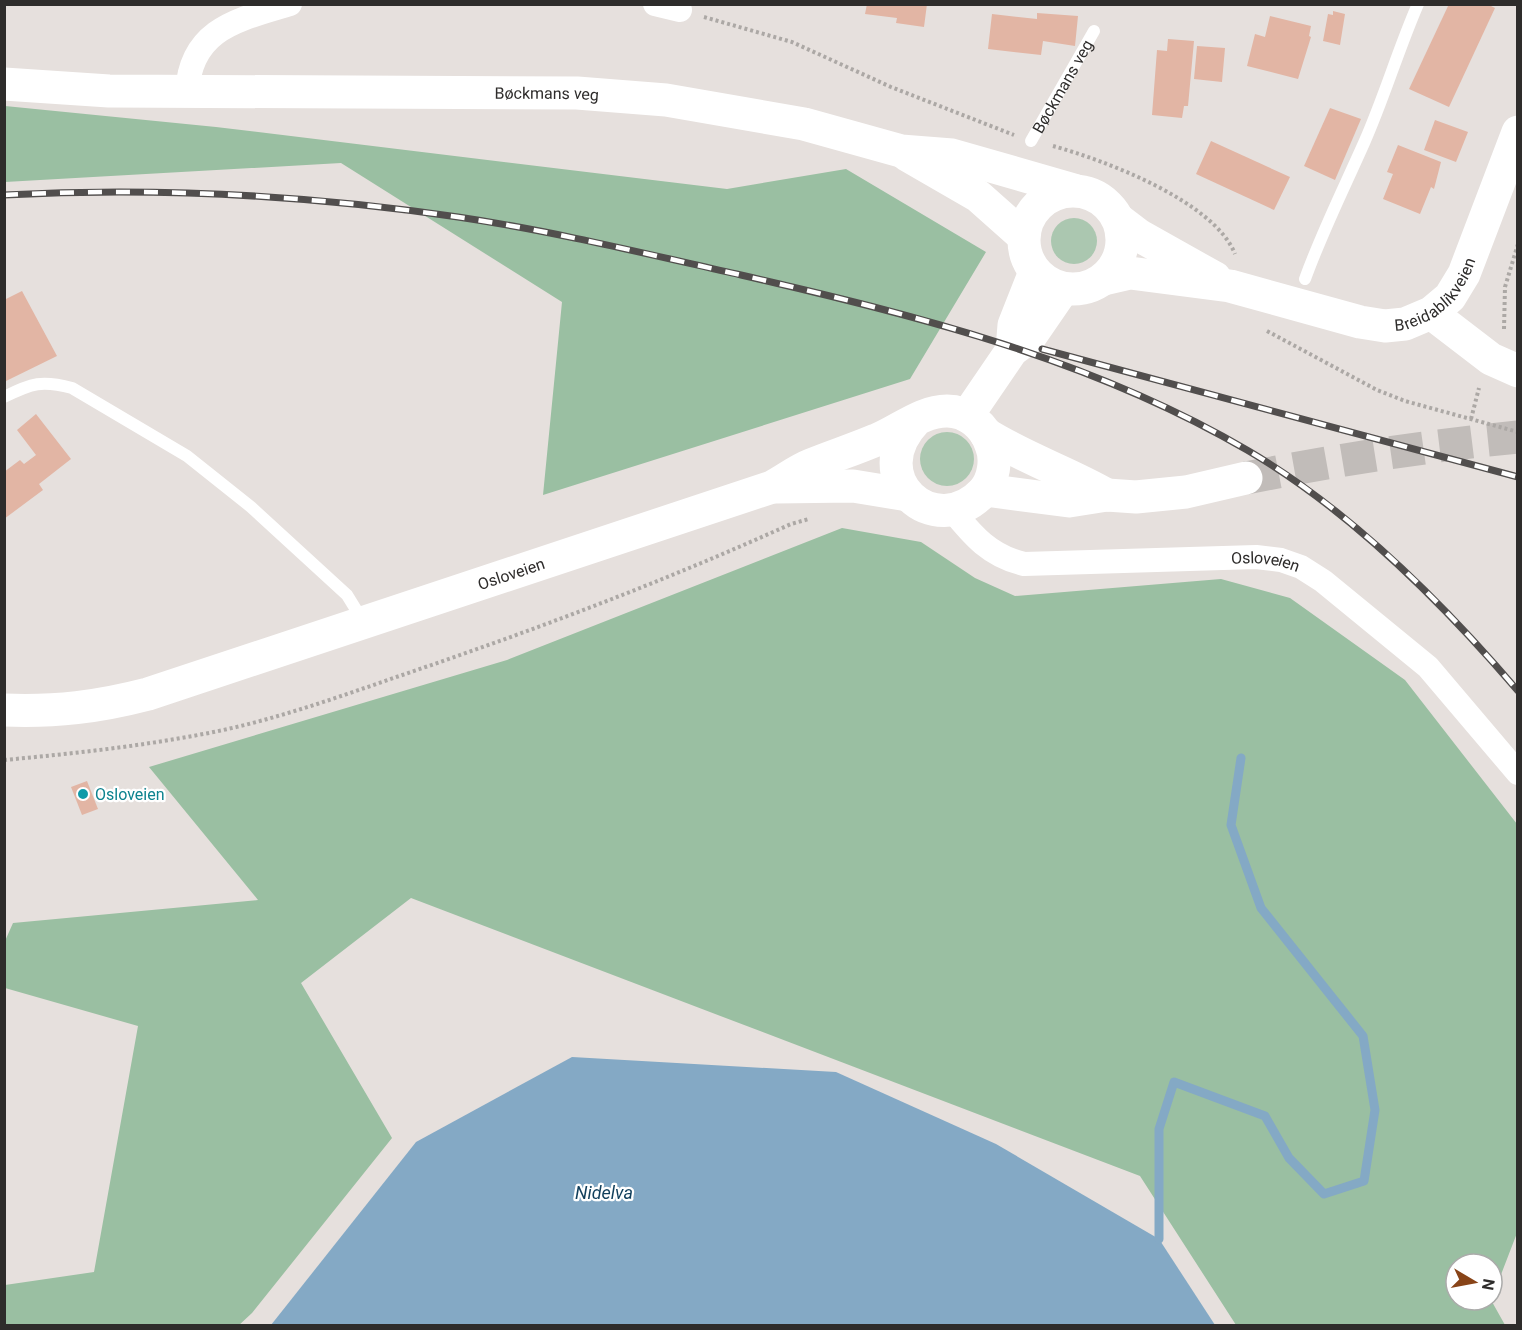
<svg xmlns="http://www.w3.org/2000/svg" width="1522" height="1330" font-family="Roboto,sans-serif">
	<rect width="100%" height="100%" fill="#e6e0dd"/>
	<g fill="#abc7b0">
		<circle cx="1074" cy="241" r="23"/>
		<circle cx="947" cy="459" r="27"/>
	</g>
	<g fill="#9abfa2">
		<polygon points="5,106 216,127 727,189 846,169 986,252 910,379 543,495 562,302 341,163 5,182"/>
		<polygon points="842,528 921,542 975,578 1015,596 1221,579 1290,598 1405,680 1517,824 1517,1233 1492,1298 1492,1264 1456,1264 1456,1300 1491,1300 1505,1325 1236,1325 1140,1176 411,898 301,983 392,1138 252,1313 238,1326 5,1325 5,1285 94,1272 138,1026 5,988 5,941 13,923 258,900 149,767 507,660"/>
	</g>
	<polygon fill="#84a9c5" points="572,1057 836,1072 996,1144 1159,1239 1215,1325 271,1325 416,1142"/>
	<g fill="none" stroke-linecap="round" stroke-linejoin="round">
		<polyline stroke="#84a9c5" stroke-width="9" points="1159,1239 1159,1129 1174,1082 1265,1116 1289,1158 1324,1194 1364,1181 1375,1110 1363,1036 1261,908 1231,825 1241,758"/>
	</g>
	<g fill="#e2b5a4">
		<polygon points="867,4 927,4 924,27 896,23 897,18 865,14"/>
		<polygon points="1449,4 1487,4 1495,8 1449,107 1409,89"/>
		<polygon points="1333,11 1345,14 1340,45 1323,41 1328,14 1333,15"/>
		<polygon points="1037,13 1078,16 1075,46 1043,41 1041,55 988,49 992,14 1037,19"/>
		<polygon points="1270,16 1311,26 1309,36 1311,37 1298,79 1247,66 1255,34 1265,37"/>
		<polygon points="1168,39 1194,41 1188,106 1184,106 1182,118 1152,115 1157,50 1167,51"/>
		<polygon points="1197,46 1225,48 1222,82 1194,79"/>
		<polygon points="1330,108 1361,119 1335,180 1304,166"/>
		<polygon points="1435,120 1468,132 1456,162 1424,150"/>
		<polygon points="1211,141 1290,177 1274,210 1196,174"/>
		<polygon points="1398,145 1441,162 1434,189 1431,187 1420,214 1383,199 1393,174 1387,172"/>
		<polygon points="22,291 57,356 4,382 4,300"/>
		<polygon points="36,414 71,459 39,484 43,490 4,519 4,472 20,460 24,464 36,455 17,430"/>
		<polygon points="87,781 98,809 82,815 71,787"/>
	</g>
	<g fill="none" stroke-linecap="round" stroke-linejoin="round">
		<path stroke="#c1bcb9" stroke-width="33" stroke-dasharray="33 16" stroke-linecap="butt" d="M 1246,478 C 1336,460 1426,446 1518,437"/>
		<g stroke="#aca8a5" stroke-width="4" stroke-dasharray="3 3" stroke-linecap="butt">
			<polyline points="704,17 792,42 891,87 1014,135"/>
			<path d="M 1053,146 C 1104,160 1214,201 1235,254"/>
			<polyline points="1504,329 1505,287 1518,244"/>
			<polyline points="1267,331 1377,390 1405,401 1518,432"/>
			<polyline points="1471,419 1479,388"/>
			<path d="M 4,760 C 69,754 134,747 198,735 C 271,722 341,696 411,672 C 540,628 667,580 791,524 L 809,519"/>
		</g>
		<g stroke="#fff" stroke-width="12">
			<path id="s1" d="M 1031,141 L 1094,31"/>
			<path d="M 1305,279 C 1322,232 1344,188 1364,143 C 1384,98 1398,50 1418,4"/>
			<path d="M 4,397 C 32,383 42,380 72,388 L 187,456 L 251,507 L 347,595 L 363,621"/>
		</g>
		<g stroke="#fff" stroke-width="24">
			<polyline points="655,4 680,10"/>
			<path d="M 187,92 C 191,28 238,20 290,4"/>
			<path id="s2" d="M 952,510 C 973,536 990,556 1024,564 L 1256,557 L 1281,560 L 1301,567 L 1323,581 L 1428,667 L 1518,773"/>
		</g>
		<g stroke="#fff" stroke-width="33">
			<path id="s3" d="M 4,84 L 109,91 L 577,93 L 666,100 L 804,124 L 901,151 L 952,155 L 1074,190"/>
			<polyline points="907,155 978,196 1023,236"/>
			<circle cx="1073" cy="240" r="49"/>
			<polyline points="1119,220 1140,236 1215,278"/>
			<path id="s4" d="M 1104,279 L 1130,273 L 1230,286 L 1360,322 L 1385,326 L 1405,324 L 1431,313 L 1450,297 L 1464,274 L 1518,132"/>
			<polyline points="1431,313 1491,359 1518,371"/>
			<polyline points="1012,350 1014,325 1035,272"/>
			<polyline points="967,416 1012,350 1030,337 1063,289"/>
		</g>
		<g stroke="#fff" stroke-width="33">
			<path d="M 986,434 C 1026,459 1067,472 1107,495"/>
			<polyline points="776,487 853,486 908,495"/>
			<polyline points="985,490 1069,501 1107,495 1136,497 1186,492 1246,478"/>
			<path id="s5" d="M 4,710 C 56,712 98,707 148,694 L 772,487 C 785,480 798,470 811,465 C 833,456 855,449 876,440 C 899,431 921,411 947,411 C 967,411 985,426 991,445 C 997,459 994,480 983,492 C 935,543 860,478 916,420"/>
		</g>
		<defs>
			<g id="rail">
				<path d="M 4,195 C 156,187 307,195 458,217 C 553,231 647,254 741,275 C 916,315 1091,359 1247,450 C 1350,510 1441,601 1518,691"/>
				<polyline points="1042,349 1518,477"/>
			</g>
		</defs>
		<use href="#rail" stroke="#514e4d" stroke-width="7"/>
		<use href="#rail" stroke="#fff" stroke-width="4.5" stroke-dasharray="14" stroke-linecap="butt"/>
	</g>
	<circle fill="#0f9aa8" stroke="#fff" stroke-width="2" cx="83" cy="794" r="6"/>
	<g text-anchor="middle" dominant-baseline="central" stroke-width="4.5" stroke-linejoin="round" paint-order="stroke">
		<g font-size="16" fill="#2e2c2b" stroke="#fff">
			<text stroke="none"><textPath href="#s1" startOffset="63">Bøckmans veg</textPath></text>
			<text stroke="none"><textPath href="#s3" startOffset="543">Bøckmans veg</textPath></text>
			<text stroke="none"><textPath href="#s4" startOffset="351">Breidablikveien</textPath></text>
			<text stroke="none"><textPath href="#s2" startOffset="334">Osloveien</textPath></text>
			<text stroke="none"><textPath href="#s5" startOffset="528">Osloveien</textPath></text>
		</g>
		<g font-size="16" fill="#0d838f" stroke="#fff" text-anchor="start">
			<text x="95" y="794">Osloveien</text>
		</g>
		<g font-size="18" font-style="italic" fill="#113f5c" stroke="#fff">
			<text x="604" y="1192">Nidelva</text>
		</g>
	</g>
	<rect width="1522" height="1330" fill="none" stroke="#2e2c2b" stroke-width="12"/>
	<g transform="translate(1474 1282) rotate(100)"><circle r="28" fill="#ffffff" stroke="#ababaa" stroke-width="1.5"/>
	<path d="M0-4.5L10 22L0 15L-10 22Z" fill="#884418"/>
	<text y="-9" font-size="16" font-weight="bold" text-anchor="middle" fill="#2e2c2b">N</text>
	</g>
</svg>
